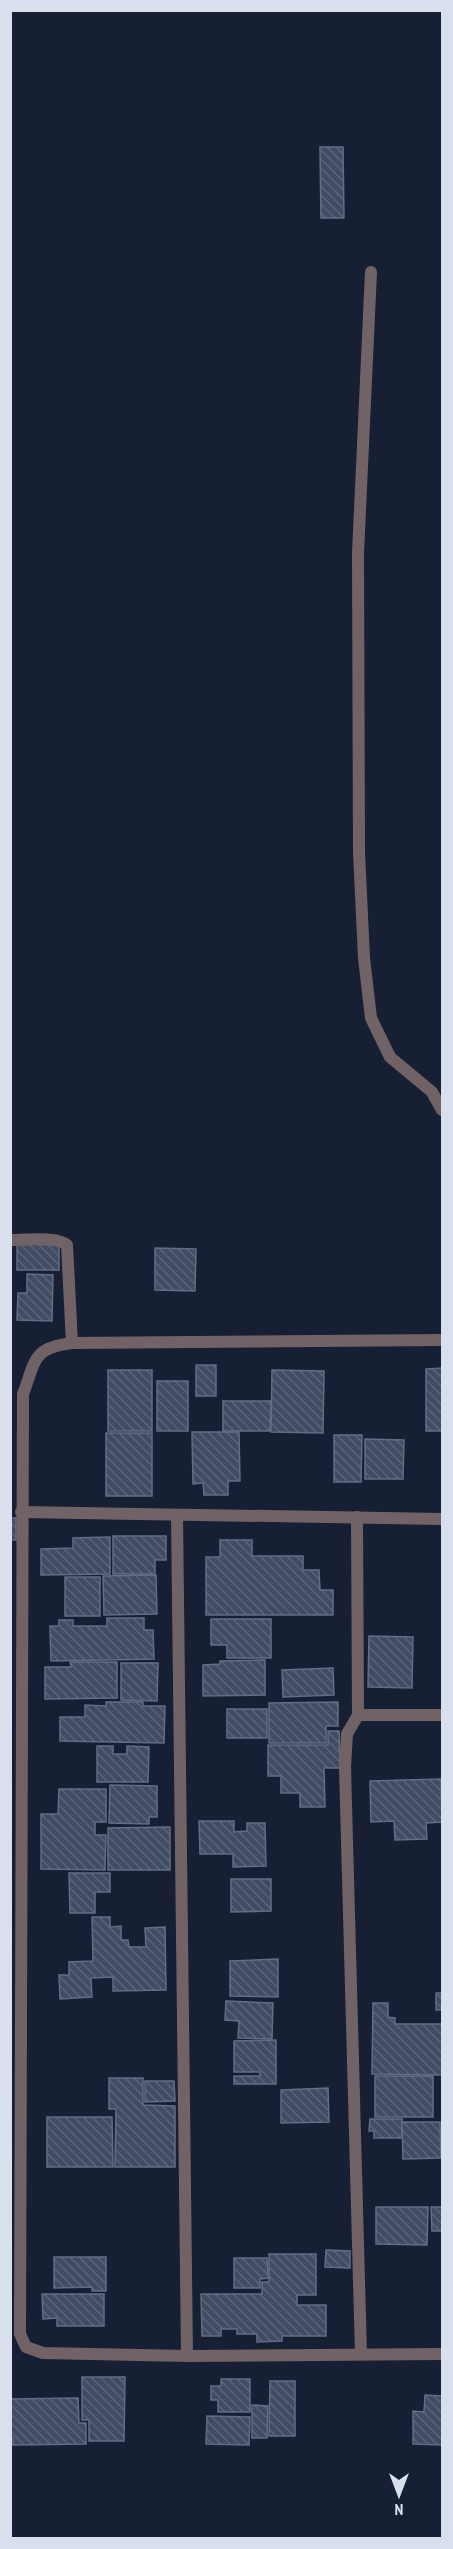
<svg xmlns="http://www.w3.org/2000/svg" width="453" height="2549" font-family="'PT Sans Narrow',sans-serif">
	<defs>
		<pattern id="building-back-hatch" width="6" height="6" patternUnits="userSpaceOnUse" patternTransform="scale(1.5)"><rect width="6" height="6" fill="#414b62"/><path d="M-1 5l2 2M0 0l6 6M5-1l2 2" fill="none" stroke="#5c6479"/></pattern>
	</defs>
	<rect width="100%" height="100%" fill="#171f34"/>
	<g fill="url(#building-back-hatch)" stroke="#636d86" stroke-width="1.5">
		<polygon points="320,147 343,147 344,218 321,218"/>
		<polygon points="17,1244 59,1245 59,1270 17,1270"/>
		<polygon points="155,1248 196,1249 195,1291 155,1290"/>
		<polygon points="27,1274 53,1275 52,1321 17,1320 18,1293 27,1293"/>
		<rect x="196" y="1365" width="20" height="31"/>
		<polygon points="442,1368 442,1431 426,1431 426,1369"/>
		<rect x="108" y="1370" width="44" height="61"/>
		<polygon points="272,1370 324,1371 323,1433 271,1432"/>
		<rect x="157" y="1381" width="31" height="50"/>
		<polygon points="223,1401 271,1401 270,1431 223,1431"/>
		<polygon points="192,1432 239,1432 240,1481 228,1481 228,1495 204,1495 203,1483 193,1484"/>
		<rect x="106" y="1433" width="46" height="63"/>
		<polygon points="334,1435 362,1435 361,1482 334,1482"/>
		<polygon points="365,1439 404,1440 403,1479 365,1479"/>
		<rect x="10" y="1518" width="6" height="22"/>
		<polygon points="113,1536 166,1536 166,1560 155,1560 155,1574 113,1574"/>
		<polygon points="110,1537 110,1574 41,1575 41,1549 73,1548 73,1538"/>
		<polygon points="220,1540 252,1540 252,1556 303,1556 303,1570 319,1570 320,1590 333,1590 333,1615 206,1615 206,1557 220,1557"/>
		<polygon points="156,1575 157,1614 104,1615 103,1576"/>
		<rect x="65" y="1577" width="35" height="39"/>
		<polygon points="107,1618 144,1618 144,1630 153,1630 154,1659 51,1661 50,1626 59,1626 59,1620 73,1620 73,1626 107,1626"/>
		<polygon points="211,1619 271,1619 271,1658 227,1658 227,1645 211,1645"/>
		<polygon points="369,1636 413,1637 412,1688 368,1687"/>
		<polygon points="265,1660 265,1695 203,1696 203,1665 220,1664 220,1661"/>
		<polygon points="70,1662 117,1662 117,1698 45,1699 45,1667 71,1667"/>
		<polygon points="121,1663 158,1663 157,1701 121,1700"/>
		<polygon points="333,1668 334,1695 283,1697 282,1670"/>
		<polygon points="106,1702 143,1702 143,1706 165,1706 164,1743 60,1741 60,1717 85,1717 85,1705 106,1706"/>
		<polygon points="338,1702 338,1726 326,1726 326,1743 269,1743 269,1703"/>
		<rect x="227" y="1709" width="40" height="29"/>
		<polygon points="328,1731 339,1731 340,1768 324,1768 325,1807 300,1807 300,1793 281,1793 281,1776 268,1776 268,1745 328,1745"/>
		<polygon points="97,1746 113,1746 113,1754 127,1754 127,1746 149,1747 148,1782 97,1782"/>
		<polygon points="441,1779 442,1822 426,1823 427,1839 395,1840 394,1821 371,1822 370,1781"/>
		<polygon points="110,1785 157,1786 157,1817 149,1817 149,1824 109,1823"/>
		<polygon points="59,1789 106,1789 106,1822 95,1822 95,1835 106,1835 105,1870 41,1869 41,1814 58,1814"/>
		<polygon points="199,1821 234,1821 234,1832 247,1831 247,1823 265,1823 266,1866 233,1867 233,1854 200,1854"/>
		<polygon points="170,1827 170,1870 108,1870 108,1828"/>
		<polygon points="69,1873 110,1873 110,1892 95,1892 95,1913 70,1913"/>
		<polygon points="231,1879 271,1879 271,1911 231,1912"/>
		<polygon points="92,1917 110,1917 110,1927 121,1926 121,1940 128,1940 129,1947 146,1947 145,1928 165,1927 166,1990 113,1991 113,1977 91,1978 92,1997 60,1999 59,1975 69,1975 69,1962 93,1961"/>
		<polygon points="278,1959 278,1997 230,1996 230,1961"/>
		<rect x="436" y="1993" width="6" height="17"/>
		<polygon points="226,2001 273,2003 272,2039 238,2038 239,2021 225,2020"/>
		<polygon points="373,2003 388,2003 388,2017 395,2018 395,2024 442,2024 442,2075 372,2074"/>
		<polygon points="276,2040 276,2084 234,2084 234,2076 260,2076 260,2072 234,2072 234,2041"/>
		<rect x="375" y="2076" width="58" height="41"/>
		<polygon points="109,2078 143,2078 143,2105 175,2106 175,2167 115,2167 116,2109 109,2109"/>
		<polygon points="145,2081 174,2081 175,2101 145,2102"/>
		<polygon points="328,2088 329,2122 281,2123 281,2090"/>
		<polygon points="47,2117 112,2117 113,2167 47,2167"/>
		<polygon points="370,2119 402,2119 402,2138 374,2138 374,2131 369,2131"/>
		<polygon points="402,2122 440,2122 441,2158 403,2159"/>
		<polygon points="376,2207 428,2207 427,2245 376,2244"/>
		<polygon points="431,2207 442,2207 442,2231 432,2231"/>
		<polygon points="326,2250 350,2251 350,2268 325,2267"/>
		<polygon points="269,2254 316,2254 316,2295 297,2295 297,2305 326,2305 326,2336 282,2336 282,2341 257,2342 257,2334 237,2334 237,2329 221,2329 221,2336 202,2336 201,2294 262,2294 262,2282 269,2282"/>
		<polygon points="54,2257 106,2257 106,2291 92,2291 92,2287 54,2288"/>
		<polygon points="234,2258 267,2258 268,2278 260,2279 260,2288 234,2288"/>
		<polygon points="42,2294 104,2294 104,2326 57,2326 57,2318 43,2319"/>
		<polygon points="82,2377 125,2377 124,2441 89,2441 89,2420 82,2420"/>
		<polygon points="221,2379 250,2379 250,2412 218,2412 218,2400 211,2400 211,2386 221,2386"/>
		<polygon points="270,2381 295,2381 295,2436 269,2436"/>
		<polygon points="425,2395 442,2396 442,2445 413,2444 413,2411 424,2412"/>
		<polygon points="78,2398 79,2423 86,2423 86,2444 13,2445 13,2438 10,2438 10,2399"/>
		<polygon points="252,2405 268,2406 267,2438 252,2438"/>
		<polygon points="207,2416 250,2417 249,2445 206,2444"/>
	</g>
	<g fill="none" stroke-linecap="round" stroke-linejoin="round">
		<polyline stroke="#716365" stroke-width="12" points="371,272 358,553 359,852 364,958 371,1018 390,1057 432,1092 442,1110"/>
		<g stroke="#716365" stroke-width="12">
			<path d="M 10,1240 C 24,1240 58,1236 67,1245 L 72,1343"/>
			<path d="M 442,1340 L 72,1343 C 32,1348 36,1360 23,1394 L 20,2334 L 26,2347 L 43,2353 L 187,2356 L 442,2354"/>
			<polyline points="21,1512 442,1519"/>
			<polyline points="177,1516 187,2356"/>
			<polyline points="357,1517 358,1715 347,1734 345,1767 361,2354"/>
			<polyline points="358,1715 442,1715"/>
		</g>
	</g>
	<rect width="453" height="2549" fill="none" stroke="#d8dfed" stroke-width="24"/>
	<g transform="translate(399 2495) rotate(180)" stroke="#171f34" stroke-width="4.5" paint-order="stroke">
	<path d="M0-4.5L10 22L0 15L-10 22Z" fill="#d8dfed"/>
	<text y="-9" font-size="16" font-weight="bold" text-anchor="middle" fill="#d8dfed">N</text>
	</g>
</svg>
